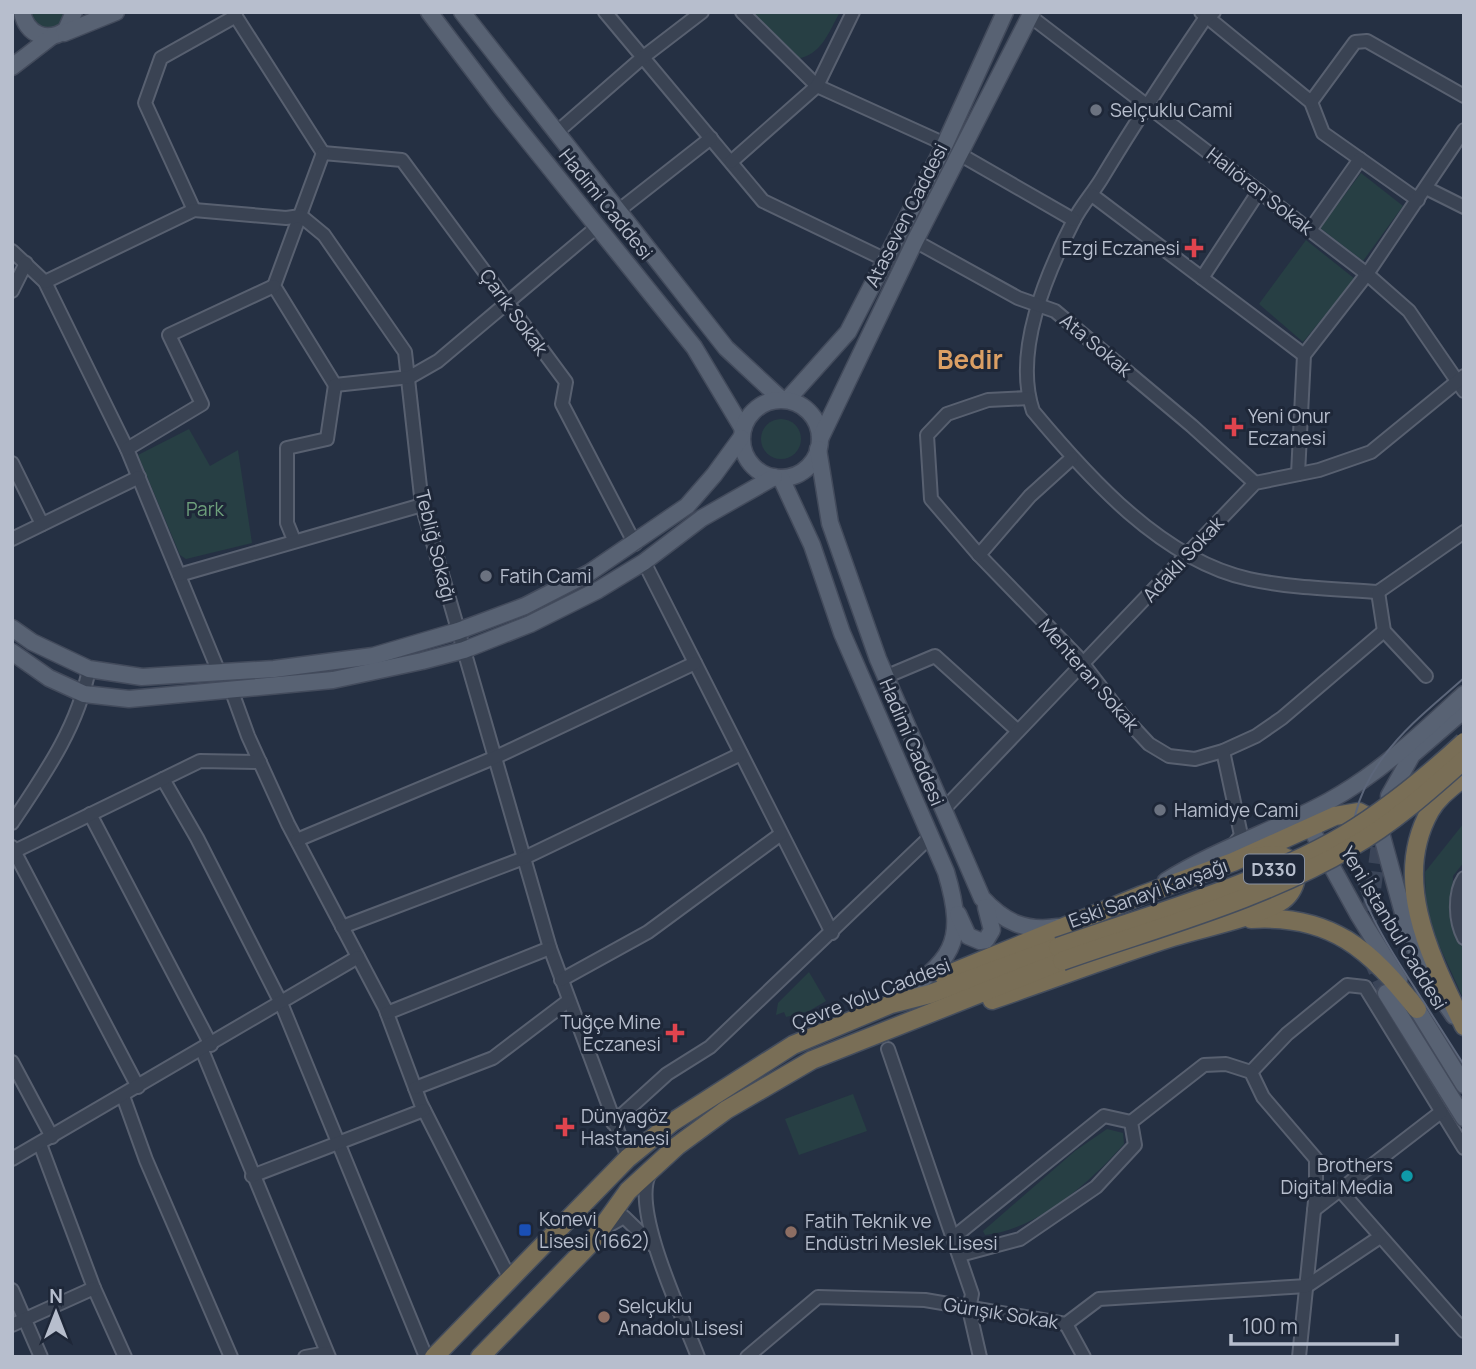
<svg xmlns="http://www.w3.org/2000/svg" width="1476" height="1369" font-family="Manrope,sans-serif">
	<rect width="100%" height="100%" fill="#253043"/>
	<g fill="#273f44">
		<polygon points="31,12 66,12 58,27 47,30 37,26"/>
		<path d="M 752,12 L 840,12 C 828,33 822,55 796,59 Z"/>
		<polygon points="1361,173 1403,206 1363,261 1320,228"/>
		<polygon points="1306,240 1355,279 1303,342 1259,304"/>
		<circle cx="781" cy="439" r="20"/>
		<polygon points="189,429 210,466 238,450 252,543 186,559 180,555 138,455"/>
		<polygon points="1464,823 1464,862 1453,876 1452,915 1464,953 1464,1000 1438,943 1426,906 1425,872"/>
		<polygon points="809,972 826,1001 809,1011 786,1017 784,1012 776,1015 778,1003"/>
		<polygon points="853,1094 867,1131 799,1155 785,1119"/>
		<path d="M 1107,1129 L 1123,1133 L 1124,1144 C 1090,1182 1039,1229 985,1235 L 983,1231 L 1075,1151 Z"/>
	</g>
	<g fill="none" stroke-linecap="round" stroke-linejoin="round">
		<g stroke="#3b4558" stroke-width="16" stroke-dasharray="16 8" stroke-linecap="butt">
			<polyline points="1367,935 1381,829"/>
			<polyline points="1370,957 1386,993"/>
		</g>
		<defs>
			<g id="minor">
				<polyline points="233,12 323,153"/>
				<polyline points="605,12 763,201 886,260"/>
				<polyline points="742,12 817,86 945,144"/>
				<polyline points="1201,12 1311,102 1323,133 1418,200"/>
				<path d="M 1214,12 L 1206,17 C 1170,70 1135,123 1102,178 C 1093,193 1080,207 1073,222 C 1046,275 1013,352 1033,411 C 1088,477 1162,560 1249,579 C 1290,588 1336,589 1378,592 L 1464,532"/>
				<polyline points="1030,16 1367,274 1409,311 1464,391"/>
				<polyline points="1311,102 1355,42 1367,41 1464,96"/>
				<polyline points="556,133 642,58 702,12"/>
				<polyline points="323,153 402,160 566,382 562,404 635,544"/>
				<polyline points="323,153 274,286 335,385"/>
				<polyline points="961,155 1074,220"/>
				<polyline points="731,162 817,86 853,12"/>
				<polyline points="1426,188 1464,207"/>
				<polyline points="1092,195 1304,355"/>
				<polyline points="194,210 145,103 161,58 236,16"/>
				<polyline points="618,211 711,138"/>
				<polyline points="1310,230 1360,159"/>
				<polyline points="915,241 1018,298 1055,311 1192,426 1255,483"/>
				<polyline points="12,251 45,282 127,449 218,670"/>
				<polyline points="1202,278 1259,191"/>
				<polyline points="45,282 194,210 286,218 301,216 324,235 405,352 422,505 550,948 628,1158"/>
				<polyline points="12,291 26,263"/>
				<polyline points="335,385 410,377 438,361 597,227"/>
				<polyline points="1029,398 988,400 947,414 927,435 931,499 979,555 1077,656 1123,716 1149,744 1169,756 1195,759 1223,751 1256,736 1282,718 1384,631"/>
				<polyline points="127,449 202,404 169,335 274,286"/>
				<polyline points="12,463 42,524"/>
				<polyline points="1298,474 1304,355 1367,274 1464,130"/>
				<polyline points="12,539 139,477"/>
				<polyline points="294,540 287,523 287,448 327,439 335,385"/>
				<polyline points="979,555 1030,496 1072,458"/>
				<polyline points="644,562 832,933"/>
				<polyline points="179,575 422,505"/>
				<polyline points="1378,592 1384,631 1426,676"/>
				<polyline points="885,677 935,656 1018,731"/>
				<polyline points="231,689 248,736 288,824 385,1008 421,1104 509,1277"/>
				<polyline points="1223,751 1241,835 1232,847"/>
				<polyline points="163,779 197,838 281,1003 426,1357"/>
				<polyline points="944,809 1255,483 1319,470 1371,452 1464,376"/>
				<polyline points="90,814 211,1045"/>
				<path d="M 12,823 C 44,775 78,727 89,669"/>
				<polyline points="297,840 496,757 695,663"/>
				<polyline points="12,847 138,1087"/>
				<polyline points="15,851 200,761 260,762"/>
				<path d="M 1464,878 C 1454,893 1455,921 1464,938"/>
				<polyline points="342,927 524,858 741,754"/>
				<polyline points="561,980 648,932 781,834"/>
				<polyline points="387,1013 550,948"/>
				<polyline points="888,1049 972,1294 969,1309 980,1357"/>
				<polyline points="202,1050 329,1357"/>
				<polyline points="12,1062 52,1137"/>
				<polyline points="1251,1072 1287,1034 1347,985 1365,987 1464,1148"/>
				<polyline points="415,1088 493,1058 568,1001"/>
				<polyline points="123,1096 146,1160 231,1357"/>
				<polyline points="613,1123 667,1074 710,1047 929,838"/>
				<polyline points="40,1144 94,1288 125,1357"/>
				<polyline points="12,1159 358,957"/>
				<path d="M 649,1175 C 632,1212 683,1317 698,1357"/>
				<polyline points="252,1176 424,1110"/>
				<polyline points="1340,1190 1464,1331"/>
				<polyline points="1314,1210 1441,1112"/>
				<polyline points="606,1227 624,1217 654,1246"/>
				<polyline points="954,1237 1104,1116 1131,1122"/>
				<polyline points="960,1255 1020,1239 1096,1187 1135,1145 1131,1122 1204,1065 1226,1064 1251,1072 1263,1097 1316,1159 1316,1191 1299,1357"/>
				<polyline points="12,1290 41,1357"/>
				<polyline points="1066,1324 1084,1357"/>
				<polyline points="12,1325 94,1288"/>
				<polyline points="305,1357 326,1353"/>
				<polyline points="747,1357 818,1297 925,1300 1066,1324 1099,1299 1307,1286 1380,1237"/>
			</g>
			<g id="major">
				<path d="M 22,12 C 27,35 47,43 66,30 L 74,12"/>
				<polyline points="429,12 501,107 694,347 743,429"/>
				<polyline points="462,12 726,348 781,399"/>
				<polyline points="64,33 116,12"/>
				<polyline points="12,67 51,37"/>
				<polyline points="787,400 848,332 945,144 1005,12"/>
				<circle cx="781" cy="439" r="39"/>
				<polyline points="820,439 915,241 1032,12"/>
				<path d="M 818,449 L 830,523 L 878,659 L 982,898 C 1004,922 1025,932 1058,927"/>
				<path d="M 781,478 L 812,545 L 842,633 L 946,872 C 968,946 951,959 894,1002"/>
				<polyline points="12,628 32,642 89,669 142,677 274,669 373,656 458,631 525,606 589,573 687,506 714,475 741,438"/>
				<polyline points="12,652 49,678 84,694 129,699 333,680 422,661 464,650 530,624 598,590 644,562 702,518 774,477"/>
				<polyline points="1389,796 1412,755 1464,710"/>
				<polyline points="1378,822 1410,938 1429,980 1454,1016"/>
				<polyline points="1310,827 1358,914 1399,980"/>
				<path d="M 1166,881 C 1217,849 1276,830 1329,801 C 1380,773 1422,733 1464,694"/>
				<polyline points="958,914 968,936 980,941 986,940 992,930 986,907"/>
				<polyline points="1386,993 1464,1118"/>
				<polyline points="1411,999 1464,1085"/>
			</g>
			<g id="highway">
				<path d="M 1464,777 C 1452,787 1438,797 1430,811 C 1390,882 1433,961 1464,1026"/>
				<path d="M 1251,919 C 1332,914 1370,950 1417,1009"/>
				<polyline points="944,976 1142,895 1233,862 1335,816 1359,812 1378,822"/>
				<path d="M 992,1000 C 1053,979 1113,956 1173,937 C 1208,926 1248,920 1280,902 C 1296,893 1305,865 1282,856 C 1274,853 1264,856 1256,857"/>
				<polyline points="434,1357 628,1158 671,1123 793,1045 891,1004 930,994 1058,947"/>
				<polyline points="480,1357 590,1244 628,1191 677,1146 726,1110 812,1060 1062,961"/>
			</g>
		</defs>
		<use href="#minor" stroke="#586070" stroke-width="16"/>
		<use href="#major" stroke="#434b5c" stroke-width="19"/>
		<use href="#highway" stroke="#444d5d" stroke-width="21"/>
		<use href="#minor" stroke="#3a4353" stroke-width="12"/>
		<use href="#major" stroke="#586273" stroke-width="16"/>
		<use href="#highway" stroke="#796e56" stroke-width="18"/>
		<path stroke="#5c667a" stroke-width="2" d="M 1464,678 C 1436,703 1406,726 1384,756 C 1325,836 1358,898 1404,971 C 1424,1002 1444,1034 1464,1065"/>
		<defs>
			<g id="highway-bridge">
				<path d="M 1058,947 C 1146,916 1250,887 1332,842 C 1380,815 1423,780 1464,742"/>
				<path d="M 1062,961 C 1158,927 1262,900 1350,848 C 1392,824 1428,792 1464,760"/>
			</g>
		</defs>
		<use href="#highway-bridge" stroke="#444d5d" stroke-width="21" stroke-linecap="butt"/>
		<use href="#highway-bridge" stroke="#796e56" stroke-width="18"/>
	</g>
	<g fill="#6b7280" stroke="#1e2738" stroke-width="2.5">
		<circle cx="1096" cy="110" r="7"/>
		<circle cx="486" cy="576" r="7"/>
		<circle cx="1160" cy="810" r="7"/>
	</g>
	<g fill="#e0444e" stroke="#1e2738" stroke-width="2.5">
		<path d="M1190.5 237.5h7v7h7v7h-7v7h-7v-7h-7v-7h7z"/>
		<path d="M1230.5 416.5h7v7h7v7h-7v7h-7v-7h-7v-7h7z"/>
		<path d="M671.5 1022.5h7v7h7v7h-7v7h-7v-7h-7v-7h7z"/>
		<path d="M561.5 1116.5h7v7h7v7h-7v7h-7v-7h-7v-7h7z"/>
	</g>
	<circle fill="#0f9aa8" stroke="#1e2738" stroke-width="2.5" cx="1407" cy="1176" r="7"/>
	<rect fill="#1a4fb4" stroke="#1e2738" stroke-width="2.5" x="518" y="1223" width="14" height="14" rx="3.5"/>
	<g fill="#8d6e63" stroke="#1e2738" stroke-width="2.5">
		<circle cx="791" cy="1232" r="7"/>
		<circle cx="604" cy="1317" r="7"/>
	</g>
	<g text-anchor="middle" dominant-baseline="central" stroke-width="6" stroke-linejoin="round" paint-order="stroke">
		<rect fill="#1e2738" stroke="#8991a0" stroke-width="2" x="1244" y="854.5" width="60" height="29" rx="5"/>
		<g font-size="18" font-weight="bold" fill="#b7becd">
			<text x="1274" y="869">D330</text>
		</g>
		<g font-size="19" fill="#b7becd" stroke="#1e2738" text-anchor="start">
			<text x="1110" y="110">Selçuklu Cami</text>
			<text x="1180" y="248" text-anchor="end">Ezgi Eczanesi</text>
			<text x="1248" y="416">Yeni Onur<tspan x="1248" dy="22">Eczanesi</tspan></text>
			<text x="500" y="576">Fatih Cami</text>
			<text x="1174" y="810">Hamidye Cami</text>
			<text x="661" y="1022" text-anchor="end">Tuğçe Mine<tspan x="661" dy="22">Eczanesi</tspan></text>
			<text x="581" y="1116">Dünyagöz<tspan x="581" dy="22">Hastanesi</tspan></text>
			<text x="1393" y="1165" text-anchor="end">Brothers<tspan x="1393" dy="22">Digital Media</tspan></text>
			<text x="539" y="1219">Konevi<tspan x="539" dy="22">Lisesi (1662)</tspan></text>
			<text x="805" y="1221">Fatih Teknik ve<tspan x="805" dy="22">Endüstri Meslek Lisesi</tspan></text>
			<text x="618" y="1306">Selçuklu<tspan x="618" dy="22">Anadolu Lisesi</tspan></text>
		</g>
		<g font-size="19" fill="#b7becd" stroke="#1e2738">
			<text transform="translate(1260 191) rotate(38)">Halıören Sokak</text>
			<text transform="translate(606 204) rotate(51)">Hadimi Caddesi</text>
			<text transform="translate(906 215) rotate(-63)">Ataseven Caddesi</text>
			<text transform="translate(514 312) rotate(54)">Çarık Sokak</text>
			<text transform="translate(1096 345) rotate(40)">Ata Sokak</text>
			<text transform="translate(436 546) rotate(76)">Tebliğ Sokağı</text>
			<text transform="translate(1183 559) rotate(-47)">Adaklı Sokak</text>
			<text transform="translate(1089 675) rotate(49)">Mehteran Sokak</text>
			<text transform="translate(912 742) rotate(67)">Hadimi Caddesi</text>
			<text transform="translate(1148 893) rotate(-20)">Eski Sanayi Kavşağı</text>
			<text transform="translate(1394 928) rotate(59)">Yeni İstanbul Caddesi</text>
			<text transform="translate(871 994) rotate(-21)">Çevre Yolu Caddesi</text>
			<text transform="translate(1001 1313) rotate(9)">Gürışık Sokak</text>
		</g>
		<g font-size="19" fill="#6d9f7b" stroke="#1e2738">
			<text x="205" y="509">Park</text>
		</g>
		<g font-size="26" font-weight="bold" fill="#db9f64" stroke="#1e2738">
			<text x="970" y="359">Bedir</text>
		</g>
	</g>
	<rect width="1476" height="1369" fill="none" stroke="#b7becd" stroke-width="28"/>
	<g transform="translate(56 1313)" stroke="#1e2738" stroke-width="5" paint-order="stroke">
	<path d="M0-5L12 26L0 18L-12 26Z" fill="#b7becd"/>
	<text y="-10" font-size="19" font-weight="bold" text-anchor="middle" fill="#b7becd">N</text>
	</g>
	<path d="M1231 1334v10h166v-10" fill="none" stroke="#b7becd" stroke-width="3.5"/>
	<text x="1242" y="1334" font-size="21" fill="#b7becd" stroke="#1e2738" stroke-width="5" paint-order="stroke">100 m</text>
</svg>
